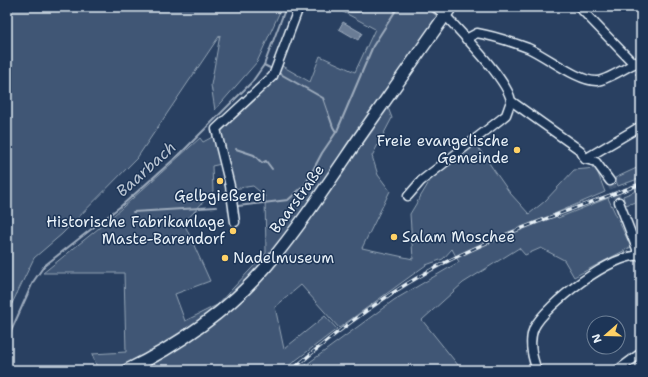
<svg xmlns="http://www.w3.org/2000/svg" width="648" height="377" font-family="'Shantell Sans',sans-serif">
	<rect width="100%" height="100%" fill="#294061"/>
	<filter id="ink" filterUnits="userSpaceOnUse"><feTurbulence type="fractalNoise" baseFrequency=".025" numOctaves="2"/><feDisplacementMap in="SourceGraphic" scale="8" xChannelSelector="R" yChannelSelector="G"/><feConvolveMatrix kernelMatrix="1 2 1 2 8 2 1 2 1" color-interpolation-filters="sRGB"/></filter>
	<g filter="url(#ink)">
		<g fill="#415774" stroke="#94a4b6" fill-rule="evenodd">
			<polygon points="7,7 282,7 257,62 215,110 211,85 220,35 137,158 62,234 34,258 7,314"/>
			<path d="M 334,7 L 425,7 L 437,16 L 387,105 L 392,118 L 372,156 L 378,175 L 390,191 L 362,248 L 413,259 L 410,214 L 431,179 L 475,143 L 510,193 L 529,214 L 545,201 L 574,170 L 596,168 L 605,192 L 554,214 L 558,218 L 608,198 L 631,247 L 574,277 L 564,260 L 541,248 L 525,255 L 519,248 L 463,283 L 422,320 L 462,370 L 299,370 L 394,300 L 459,262 L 452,249 L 443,259 L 426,265 L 339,328 L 301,285 L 275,307 L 284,349 L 325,316 L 337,329 L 283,370 L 140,370 L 159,361 L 154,352 L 119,370 L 98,370 L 92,354 L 126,352 L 124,273 L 43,273 L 104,224 L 200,138 L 203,142 L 220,133 L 276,78 L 282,66 L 310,82 L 320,56 L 355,72 L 375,29 ZM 226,163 L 233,189 L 253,186 L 265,196 L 266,253 L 217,305 L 185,321 L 175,294 L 210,281 L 184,223 L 213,191 L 212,166 Z"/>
			<polygon points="641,166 641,178 618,186 615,178"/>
			<polygon points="641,189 641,201 625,205 623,196"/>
		</g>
		<polygon fill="#6b7c95" stroke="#9dabbd" points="343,22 362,33 358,40 339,29"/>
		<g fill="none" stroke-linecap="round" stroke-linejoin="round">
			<g stroke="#9dabbd" stroke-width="2">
				<polyline points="264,65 270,68"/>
				<polyline points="277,72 323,98 333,127 336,132"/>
				<polyline points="636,74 641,74"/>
				<polyline points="236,149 254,155 262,163 266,161 272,169"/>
				<polyline points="238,206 288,200 305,185 322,153 337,131 373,46 398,7"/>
				<polyline points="133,212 216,207"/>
				<polyline points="7,336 11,331 33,282 44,266 121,206 181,153 252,82 264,65 286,7"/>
			</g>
			<polyline stroke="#465b78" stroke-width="8" stroke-dasharray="8 4" stroke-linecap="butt" points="610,181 619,202"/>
			<defs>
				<g id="minor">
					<polyline points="351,7 358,7"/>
					<path d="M 435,7 L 445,15 C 461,33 508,80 511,101 L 580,150 L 585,159 L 596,162 L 610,181"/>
					<polyline points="579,7 634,64"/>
					<path d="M 466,39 L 477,33 C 494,36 512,42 528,48 C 546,56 579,82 597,81 C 608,80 630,65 641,60"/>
					<polyline points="585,159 641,126"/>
					<polyline points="408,196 421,181 501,119 506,115 511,101"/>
					<polyline points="619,202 637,249 637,255"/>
					<polyline points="235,222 230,186 216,129 273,76 299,7"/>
					<path d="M 537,370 C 532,357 528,342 534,328 C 545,305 615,251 641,256"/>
					<polyline points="618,370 641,353"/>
				</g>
				<path id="major" d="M 127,370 C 176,347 230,309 265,268 C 299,228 329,182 359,138 C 390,94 420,51 451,7"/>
			</defs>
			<use href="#minor" stroke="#e8f1f8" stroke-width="11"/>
			<use href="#major" stroke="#e8f1f8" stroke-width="14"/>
			<use href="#minor" stroke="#1d3557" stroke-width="8"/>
			<use href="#major" stroke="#1d3557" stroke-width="11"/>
			<defs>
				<path id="rail" d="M 292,370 C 339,329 389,291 444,263 C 507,231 575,208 641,184"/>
			</defs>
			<use href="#rail" stroke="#e8f1f8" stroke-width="3.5"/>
			<use href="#rail" stroke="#1d3557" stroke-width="2" stroke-dasharray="6" stroke-linecap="butt"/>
		</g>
	</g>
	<g fill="#ffd166" stroke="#1d3557" stroke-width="1.5">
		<circle cx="517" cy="150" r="4"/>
		<circle cx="220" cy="181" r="4"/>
		<circle cx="233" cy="231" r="4"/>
		<circle cx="394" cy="237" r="4"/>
		<circle cx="225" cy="258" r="4"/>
	</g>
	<g text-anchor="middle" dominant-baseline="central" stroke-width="3" stroke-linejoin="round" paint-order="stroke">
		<g font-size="15" fill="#e8f1f8" stroke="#1d3557" text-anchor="end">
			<text x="509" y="141">Freie evangelische<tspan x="509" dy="17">Gemeinde</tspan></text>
			<text x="220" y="196" text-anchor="middle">Gelbgießerei</text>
			<text x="225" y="222">Historische Fabrikanlage<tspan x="225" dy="17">Maste-Barendorf</tspan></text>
			<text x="402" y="237" text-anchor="start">Salam Moschee</text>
			<text x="233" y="258" text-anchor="start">Nadelmuseum</text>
		</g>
		<g font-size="15" fill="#e8f1f8" stroke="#1d3557">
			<text transform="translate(297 199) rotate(-54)">Baarstraße</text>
		</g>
		<g font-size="16" font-style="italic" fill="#b6c2d0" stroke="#1d3557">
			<text transform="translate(146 169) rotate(-42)">Baarbach</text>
		</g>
	</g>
	<rect width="648" height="377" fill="none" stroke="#1d3557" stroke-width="24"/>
	<rect x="12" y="12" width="624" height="353" fill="none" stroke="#e8f1f8" stroke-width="1.5" filter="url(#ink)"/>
	<g transform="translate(606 335) rotate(250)"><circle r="19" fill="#1d3557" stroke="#6e8097"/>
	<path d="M0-3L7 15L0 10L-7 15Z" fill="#ffd166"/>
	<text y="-6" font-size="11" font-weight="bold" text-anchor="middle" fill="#e8f1f8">N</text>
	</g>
</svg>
